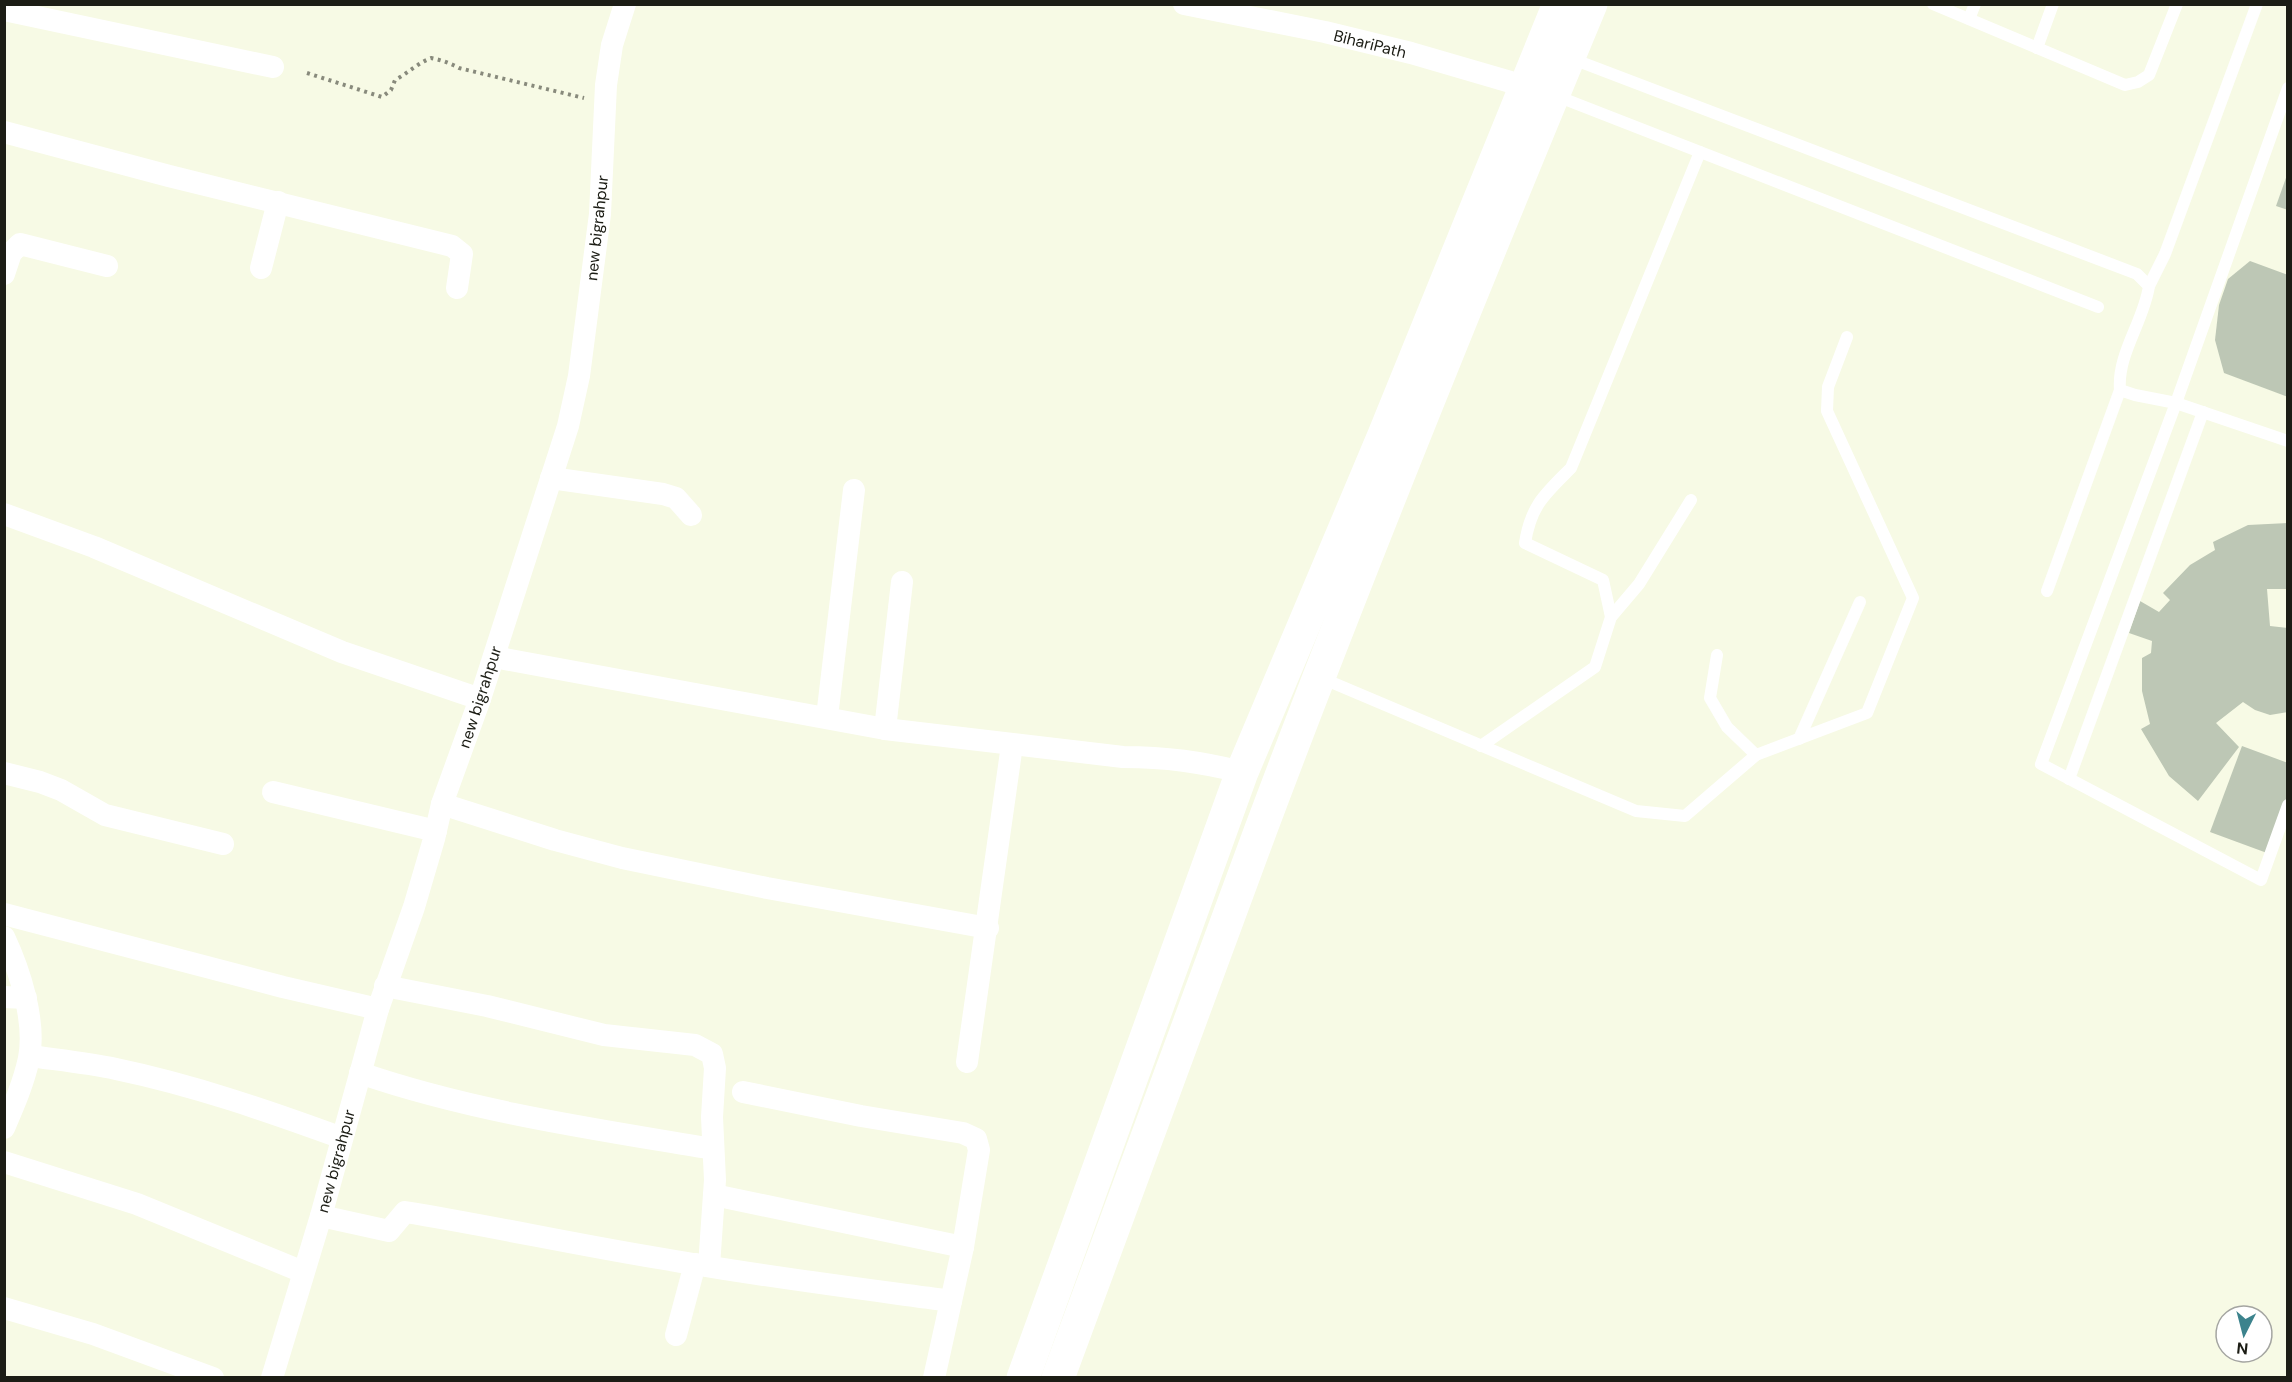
<svg xmlns="http://www.w3.org/2000/svg" width="2292" height="1382" font-family="'DM Sans',sans-serif">
	<rect width="100%" height="100%" fill="#f7fae5"/>
	<g fill="#bdc7b5">
		<polygon points="2287,175 2288,175 2288,210 2276,206"/>
		<polygon points="2250,261 2288,275 2288,397 2224,373 2215,340 2219,305 2228,279"/>
		<polygon points="2288,523 2288,589 2267,589 2270,626 2288,628 2288,712 2270,715 2255,710 2243,702 2216,723 2239,747 2198,801 2169,776 2141,729 2150,724 2142,691 2142,658 2151,653 2152,641 2129,633 2140,601 2159,612 2170,600 2163,593 2190,565 2215,550 2213,542 2248,525"/>
		<polygon points="2242,746 2288,763 2288,796 2267,853 2210,832"/>
	</g>
	<g fill="none" stroke-linecap="round" stroke-linejoin="round">
		<path stroke="#888a7c" stroke-width="4" stroke-dasharray="3 4.5" stroke-linecap="butt" d="M 307,73 L 382,97 L 391,90 L 395,80 C 408,73 418,63 431,58 C 441,60 450,63 459,68 L 584,98"/>
		<g stroke="#fff" stroke-width="12">
			<polyline points="1933,4 2125,85 2138,82 2149,75 2177,4"/>
			<polyline points="1969,19 1975,4"/>
			<polyline points="2037,48 2053,4"/>
			<path d="M 1570,58 L 2137,274 L 2149,286 C 2144,321 2117,354 2120,390 L 2135,395 L 2176,403 L 2288,441"/>
			<polyline points="2288,88 2176,403 2041,764 2261,880 2288,805"/>
			<polyline points="1554,95 2098,307"/>
			<polyline points="2149,286 2165,254 2257,4"/>
			<polyline points="2047,591 2120,390"/>
			<path d="M 1611,617 L 1603,580 L 1525,543 C 1531,505 1545,494 1571,468 L 1700,152"/>
			<polyline points="1717,655 1710,698 1727,727 1756,755"/>
			<polyline points="1319,677 1636,811 1685,816 1756,755 1867,713 1913,598 1827,411 1828,387 1847,337"/>
			<polyline points="1799,739 1860,602"/>
			<polyline points="1481,746 1595,667 1611,617 1639,584 1691,500"/>
			<polyline points="2069,779 2203,412"/>
		</g>
		<g stroke="#fff" stroke-width="22">
			<polyline points="1184,4 1325,32 1411,53 1538,90"/>
			<polyline points="4,10 273,67"/>
			<polyline points="4,132 169,176 452,246 462,254 457,288"/>
			<polyline points="261,268 278,202"/>
			<polyline points="4,274 11,253 20,244 107,266"/>
			<polyline points="551,478 663,494 676,498 691,515"/>
			<polyline points="4,514 94,547 342,652 480,699"/>
			<path d="M 494,657 L 885,729 L 1123,757 C 1167,757 1200,762 1242,772"/>
			<polyline points="827,717 854,490"/>
			<polyline points="885,729 902,582"/>
			<polyline points="4,773 40,782 61,790 105,815 223,844"/>
			<polyline points="273,792 436,831"/>
			<polyline points="442,804 555,840 622,858 767,888 988,928"/>
			<polyline points="4,914 283,987 378,1009"/>
			<path d="M 4,937 C 20,971 36,1021 29,1058 C 24,1082 14,1105 4,1128"/>
			<polyline points="385,986 487,1006 604,1035 695,1045 712,1054 715,1068 712,1117 715,1180 709,1266"/>
			<polyline points="4,997 26,998"/>
			<path d="M 30,1056 C 58,1060 88,1063 116,1069 C 193,1085 268,1111 342,1138"/>
			<polyline points="967,1062 1012,745"/>
			<path d="M 360,1073 C 474,1112 595,1129 713,1149"/>
			<polyline points="743,1092 861,1116 963,1133 976,1139 979,1150 963,1247 934,1378"/>
			<polyline points="4,1162 137,1204 303,1272"/>
			<polyline points="714,1195 963,1247"/>
			<path d="M 321,1216 L 389,1231 L 405,1212 C 492,1226 577,1245 664,1259 C 759,1276 856,1288 951,1301"/>
			<polyline points="4,1308 93,1334 213,1378"/>
			<polyline points="676,1335 695,1264"/>
			<polyline points="272,1378 321,1216 378,1009 414,907 434,839 442,804 480,699 568,426 579,376 600,214 606,85 612,45 625,4"/>
		</g>
		<g stroke="#fff" stroke-width="33">
			<polyline points="1023,1378 1242,772 1384,435 1559,4"/>
			<path d="M 1058,1378 C 1125,1195 1192,1012 1261,829 C 1365,552 1477,278 1591,4"/>
		</g>
	</g>
	<g text-anchor="middle" dominant-baseline="central" stroke-width="4.5" stroke-linejoin="round" paint-order="stroke">
		<g font-size="16" fill="#1c1d15" stroke="#fff">
			<text transform="translate(1370 44) rotate(14)">BihariPath</text>
			<text transform="translate(597 228) rotate(-84)">new bigrahpur</text>
			<text transform="translate(480 697) rotate(-72)">new bigrahpur</text>
			<text transform="translate(336 1161) rotate(-75)">new bigrahpur</text>
		</g>
	</g>
	<rect width="2292" height="1382" fill="none" stroke="#1c1d15" stroke-width="12"/>
	<g transform="translate(2244 1334) rotate(186)"><circle r="28" fill="#ffffff" stroke="#a4a5a1" stroke-width="1.5"/>
	<path d="M0-4.5L10 22L0 15L-10 22Z" fill="#3c838d"/>
	<text y="-9" font-size="16" font-weight="bold" text-anchor="middle" fill="#1c1d15">N</text>
	</g>
</svg>
